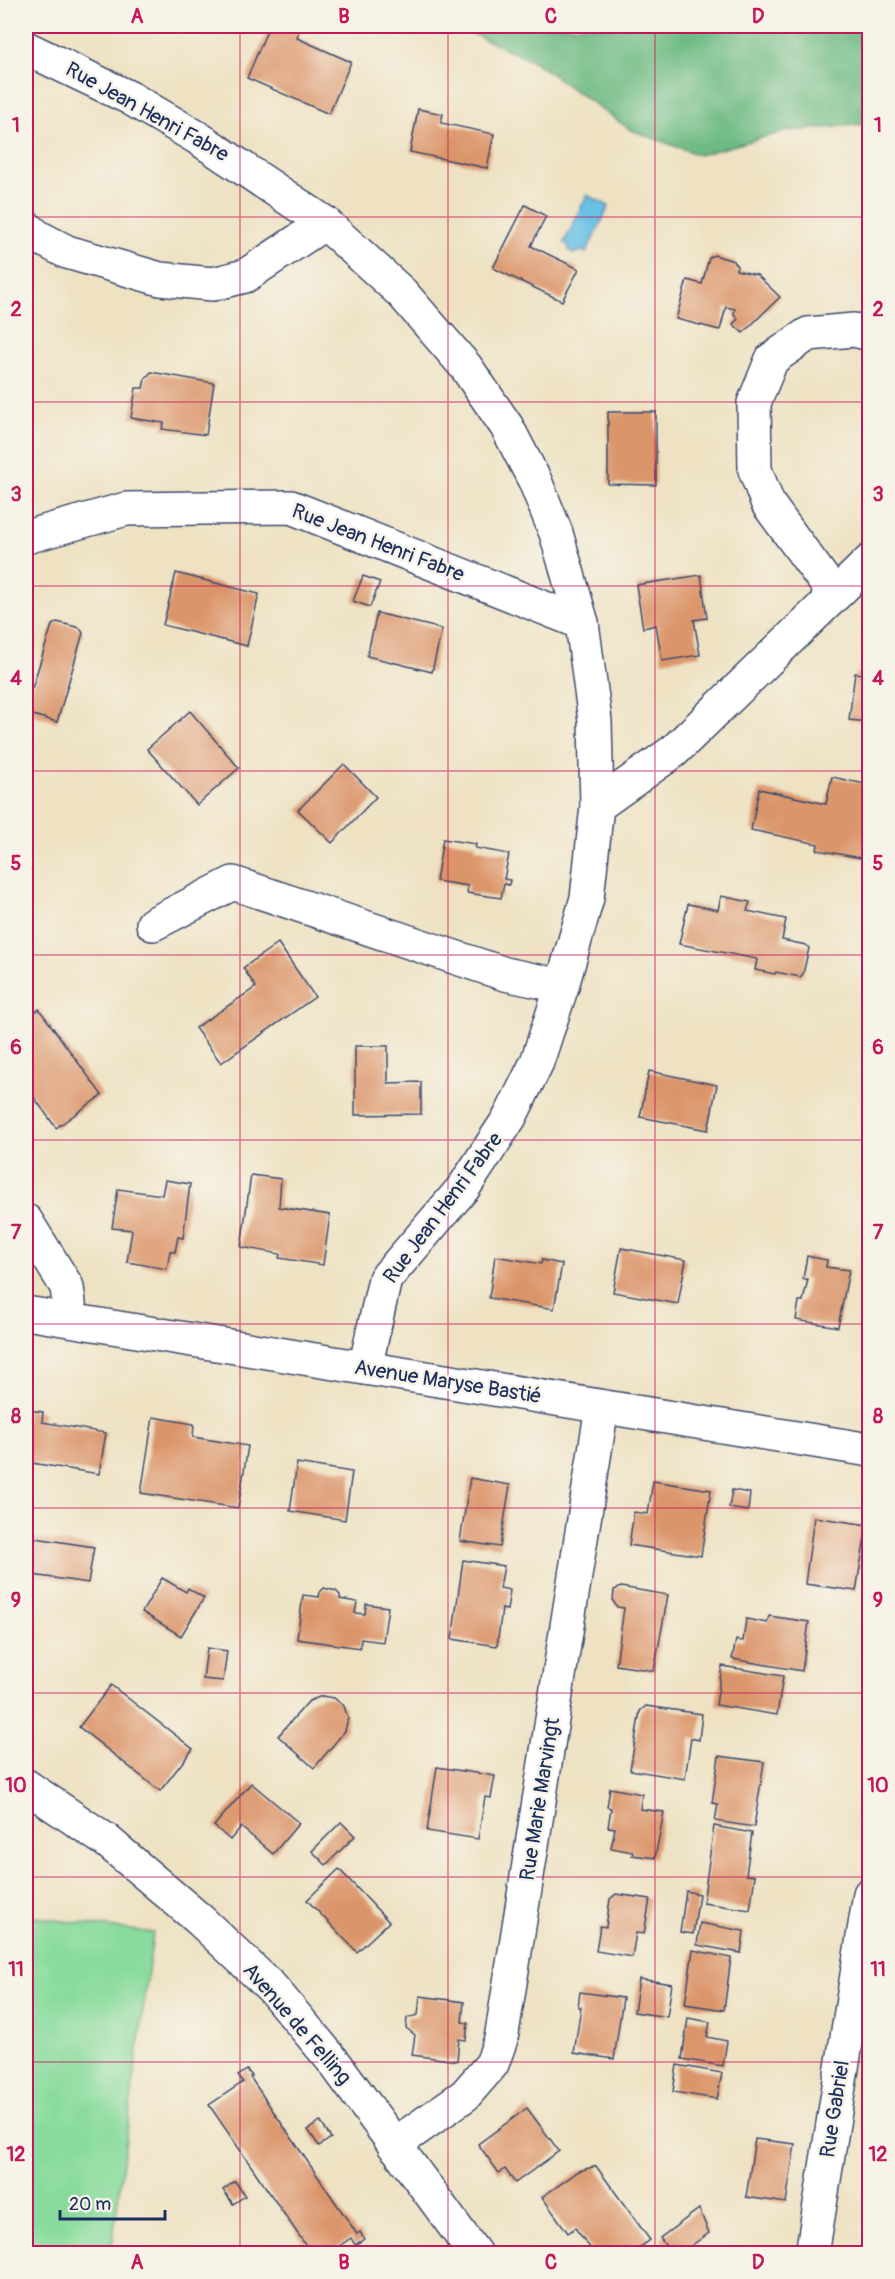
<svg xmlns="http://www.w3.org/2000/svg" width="895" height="2279" font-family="Pangolin,sans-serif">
	<rect width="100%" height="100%" fill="#f7f3e8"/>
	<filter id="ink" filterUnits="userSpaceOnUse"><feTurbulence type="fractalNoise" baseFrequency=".0167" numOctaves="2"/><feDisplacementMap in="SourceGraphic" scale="12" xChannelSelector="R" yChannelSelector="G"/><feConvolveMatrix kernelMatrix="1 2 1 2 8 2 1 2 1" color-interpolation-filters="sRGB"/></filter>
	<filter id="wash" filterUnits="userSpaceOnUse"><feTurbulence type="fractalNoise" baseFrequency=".008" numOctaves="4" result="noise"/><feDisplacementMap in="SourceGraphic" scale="24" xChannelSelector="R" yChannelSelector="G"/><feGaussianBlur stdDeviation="1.35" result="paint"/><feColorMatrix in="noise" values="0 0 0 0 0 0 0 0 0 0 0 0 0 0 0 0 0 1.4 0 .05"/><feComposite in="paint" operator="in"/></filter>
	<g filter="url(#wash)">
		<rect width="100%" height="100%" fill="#eee2c3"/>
		<polygon fill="#89db9d" stroke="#52857e" stroke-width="1.5" points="26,1916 153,1933 111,2253 26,2253"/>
		<polygon fill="#6ebb84" stroke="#447571" stroke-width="1.5" points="456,26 869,26 869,124 787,131 699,155 631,130 534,62"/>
		<polygon fill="#67c0e4" stroke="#4178a1" stroke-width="1.5" points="587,195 609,206 586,253 582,251 573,254 569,250 568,245 564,243"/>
		<g id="blocks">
			<g fill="#db956b">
				<polygon points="269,26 288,26 299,30 297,38 351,62 329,114 247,78"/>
				<polygon points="418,109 443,114 441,123 494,134 487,168 410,152"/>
				<polygon points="525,205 546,216 531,246 579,269 562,301 493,268"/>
				<polygon points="714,255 734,261 737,266 736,270 757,275 780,297 743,333 733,324 738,319 734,314 735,309 726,307 720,330 676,319 687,280 702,284 709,258"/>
				<polygon points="151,372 214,383 206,435 162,429 164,423 131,418 136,388 143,388 145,379"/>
				<polygon points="608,412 656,412 656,485 608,484"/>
				<polygon points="176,573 259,594 247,646 163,625"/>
				<polygon points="701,575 707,618 694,620 700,655 662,661 656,625 643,628 636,585"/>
				<polygon points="363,576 380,582 370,607 353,601"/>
				<polygon points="377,613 442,629 432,672 367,656"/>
				<polygon points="57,622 80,628 83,633 57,722 26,713 26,686 32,688 52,625"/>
				<polygon points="855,673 870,675 870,722 849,720"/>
				<polygon points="190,711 239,768 197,805 147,749"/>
				<polygon points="344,764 376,797 332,843 298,810"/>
				<polygon points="832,777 870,785 870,842 866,859 817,850 818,844 751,830 759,789 826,804"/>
				<polygon points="443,839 476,844 475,848 509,854 504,879 510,880 509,885 504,884 501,898 467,893 468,886 436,881"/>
				<polygon points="721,896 750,902 747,911 786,919 782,940 806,945 809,948 803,974 800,977 776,972 775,974 755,970 757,959 679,944 688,904 718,910"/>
				<polygon points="26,936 33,946 26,952"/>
				<polygon points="278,943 315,997 221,1063 195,1028 256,987 243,968"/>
				<polygon points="39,1009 102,1095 56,1128 26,1086 26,1019"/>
				<polygon points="355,1046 388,1046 388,1083 421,1082 421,1114 355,1115"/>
				<polygon points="649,1071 717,1085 708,1130 640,1117"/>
				<polygon points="251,1175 281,1179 279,1207 330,1215 323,1265 279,1258 280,1254 241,1247"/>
				<polygon points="165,1180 190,1184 183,1238 178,1237 175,1252 170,1251 167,1269 127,1262 132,1230 112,1228 118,1189 162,1195"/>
				<polygon points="621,1248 686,1260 678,1304 613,1292"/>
				<polygon points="495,1256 541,1264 542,1260 562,1264 554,1309 489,1298"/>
				<polygon points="807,1256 827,1260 826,1267 849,1270 838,1327 796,1320 799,1301 803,1301 808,1279 803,1279"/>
				<polygon points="26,1410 43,1412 42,1422 106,1433 99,1474 26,1462"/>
				<polygon points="153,1417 194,1424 193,1437 248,1446 238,1508 141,1493"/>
				<polygon points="297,1463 352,1472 345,1520 290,1511"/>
				<polygon points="470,1478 510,1485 500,1547 460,1541"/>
				<polygon points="653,1481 711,1490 701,1556 629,1545 634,1512 648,1514"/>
				<polygon points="732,1490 750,1493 748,1511 729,1508"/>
				<polygon points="814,1517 867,1525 856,1591 805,1584"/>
				<polygon points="29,1537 94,1547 88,1583 26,1574"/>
				<polygon points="463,1560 504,1566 500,1588 510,1590 507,1610 502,1609 497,1646 452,1639"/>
				<polygon points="162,1578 186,1592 188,1588 204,1598 181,1636 142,1612"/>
				<polygon points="621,1587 668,1595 654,1671 616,1665 624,1608 617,1607 613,1601 614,1590"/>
				<polygon points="324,1588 336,1591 340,1595 340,1599 357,1602 355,1613 365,1614 366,1604 388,1607 383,1642 361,1639 360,1648 297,1639 303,1595 319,1597 320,1592"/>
				<polygon points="769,1616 809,1622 802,1671 732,1659 736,1640 743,1641 746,1619 767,1623"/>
				<polygon points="207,1648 227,1651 223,1681 203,1679"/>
				<polygon points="722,1666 783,1676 777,1715 716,1705"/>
				<polygon points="111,1685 193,1749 160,1791 79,1727"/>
				<polygon points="322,1696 334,1698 344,1706 348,1718 345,1731 314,1768 278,1736 309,1701"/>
				<polygon points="646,1706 702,1714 699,1740 691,1738 685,1779 630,1770 640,1711"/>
				<polygon points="719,1756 764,1762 754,1827 715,1821 718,1804 712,1803"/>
				<polygon points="437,1767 495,1776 491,1798 485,1797 478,1839 427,1831"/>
				<polygon points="251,1783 299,1823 273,1854 241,1827 230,1840 214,1826"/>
				<polygon points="610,1788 642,1794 640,1809 664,1812 655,1858 632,1855 633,1852 611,1848 615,1828 608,1827 611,1808 607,1807"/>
				<polygon points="341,1822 355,1836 326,1865 312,1851"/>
				<polygon points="714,1826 752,1833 746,1875 755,1876 750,1910 703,1903"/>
				<polygon points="339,1869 389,1922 357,1952 307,1900"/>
				<polygon points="686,1891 699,1894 693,1934 680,1932"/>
				<polygon points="616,1894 650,1899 644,1934 636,1933 632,1957 596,1951 600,1926 606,1927 610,1899"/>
				<polygon points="700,1923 744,1931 741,1953 697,1945"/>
				<polygon points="693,1950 731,1958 724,2010 685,2004"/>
				<polygon points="639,1979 672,1984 667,2017 634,2012"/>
				<polygon points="580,1992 623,1998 614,2059 574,2053 581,2007 578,2007"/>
				<polygon points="420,1996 464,2002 462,2022 468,2023 466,2040 459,2039 457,2061 412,2055 415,2035 406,2028 407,2018 418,2015"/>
				<polygon points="688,2018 710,2022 707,2037 727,2041 723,2066 682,2059"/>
				<polygon points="677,2065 722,2073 717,2099 673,2092"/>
				<polygon points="247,2070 252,2076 250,2077 357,2234 360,2232 364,2239 355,2245 351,2238 329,2253 311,2253 209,2105 243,2082 238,2076"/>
				<polygon points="527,2108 559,2151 515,2183 505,2169 499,2173 478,2144"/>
				<polygon points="320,2121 331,2138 319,2146 308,2130"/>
				<polygon points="755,2139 795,2144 786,2203 746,2197"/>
				<polygon points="596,2166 650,2240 632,2253 594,2253 575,2228 568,2233 542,2197 579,2171"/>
				<polygon points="235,2181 245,2196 233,2204 223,2190"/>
				<polygon points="699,2209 709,2233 681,2253 671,2253 660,2238"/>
			</g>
		</g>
	</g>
	<g filter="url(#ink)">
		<use href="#blocks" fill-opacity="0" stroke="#3b4a6d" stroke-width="1.5"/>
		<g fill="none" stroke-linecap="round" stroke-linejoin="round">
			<defs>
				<g id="minor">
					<polyline points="26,48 130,98 198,138 325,223 402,293 466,367 507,427 535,481 556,533 582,623 595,721 597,806 587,898 562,986 537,1062 510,1117 464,1187 385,1279 365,1368"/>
					<polyline points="26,227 38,237 67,252 160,279 213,284 245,276 325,223"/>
					<polyline points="26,537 126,509 291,507 582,623"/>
					<polyline points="834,594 768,504 755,470 754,403 772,359 808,334 854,330 870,334"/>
					<polyline points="597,806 674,751 870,561"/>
					<polyline points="153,924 233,883 505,974 562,986"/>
					<polyline points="26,1221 67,1287 71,1320"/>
					<polyline points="26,1313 870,1450"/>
					<polyline points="26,1786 107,1841 200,1920 272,1988 334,2062 475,2254"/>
					<polyline points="394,2145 465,2095 492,2064 501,2039 602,1407"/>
					<polyline points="812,2254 870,1894"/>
				</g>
			</defs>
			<use href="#minor" stroke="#3b4a6d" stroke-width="36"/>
			<polyline stroke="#3b4a6d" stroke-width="4" stroke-dasharray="1.5 4.5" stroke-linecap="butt" points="26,1747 34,1752"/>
			<use href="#minor" stroke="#fff" stroke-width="33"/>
		</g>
	</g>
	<path fill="none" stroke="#c2185b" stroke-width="1.5" stroke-opacity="0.55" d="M 240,26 L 240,2254M 448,26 L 448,2254M 655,26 L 655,2254M 26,217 L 870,217M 26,402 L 870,402M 26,586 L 870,586M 26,771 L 870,771M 26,955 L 870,955M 26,1140 L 870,1140M 26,1324 L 870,1324M 26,1508 L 870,1508M 26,1693 L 870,1693M 26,1877 L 870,1877M 26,2062 L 870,2062"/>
	<g text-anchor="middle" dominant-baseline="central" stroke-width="5" stroke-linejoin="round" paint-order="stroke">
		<g font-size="21" fill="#1b2f5e" stroke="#f7f3e8">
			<text transform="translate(147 112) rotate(29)">Rue Jean Henri Fabre</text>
			<text transform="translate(378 543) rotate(21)">Rue Jean Henri Fabre</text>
			<text transform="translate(443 1208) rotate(-53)">Rue Jean Henri Fabre</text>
			<text transform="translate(448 1382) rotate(9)">Avenue Maryse Bastié</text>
			<text transform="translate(540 1799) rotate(-81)">Rue Marie Marvingt</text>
			<text transform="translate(297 2024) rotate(49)">Avenue de Felling</text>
			<text transform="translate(835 2109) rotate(-81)">Rue Gabriel</text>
		</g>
	</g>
	<rect width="895" height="2279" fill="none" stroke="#f7f3e8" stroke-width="66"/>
	<path d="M60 2210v9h105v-9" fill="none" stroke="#1b2f5e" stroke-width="3"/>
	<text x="69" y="2210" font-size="18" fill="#1b2f5e" stroke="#f7f3e8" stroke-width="4.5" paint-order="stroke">20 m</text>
	<rect x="33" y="33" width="829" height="2213" fill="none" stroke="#c2185b" stroke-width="2"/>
	<g font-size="20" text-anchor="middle" font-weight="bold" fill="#c2185b">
		<text x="137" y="23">A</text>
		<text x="344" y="23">B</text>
		<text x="551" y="23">C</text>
		<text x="758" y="23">D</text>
		<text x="16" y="132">1</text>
		<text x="878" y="132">1</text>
		<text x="16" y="316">2</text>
		<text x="878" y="316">2</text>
		<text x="16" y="501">3</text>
		<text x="878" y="501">3</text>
		<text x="16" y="685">4</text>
		<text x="878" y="685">4</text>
		<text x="16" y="870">5</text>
		<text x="878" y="870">5</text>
		<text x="16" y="1054">6</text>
		<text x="878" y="1054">6</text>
		<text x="16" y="1239">7</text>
		<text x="878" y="1239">7</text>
		<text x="16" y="1423">8</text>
		<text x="878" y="1423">8</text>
		<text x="16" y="1607">9</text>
		<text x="878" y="1607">9</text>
		<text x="16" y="1792">10</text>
		<text x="878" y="1792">10</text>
		<text x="16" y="1976">11</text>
		<text x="878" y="1976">11</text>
		<text x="16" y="2161">12</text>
		<text x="878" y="2161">12</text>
		<text x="137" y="2269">A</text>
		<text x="344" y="2269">B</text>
		<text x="551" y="2269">C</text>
		<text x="758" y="2269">D</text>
	</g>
</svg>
